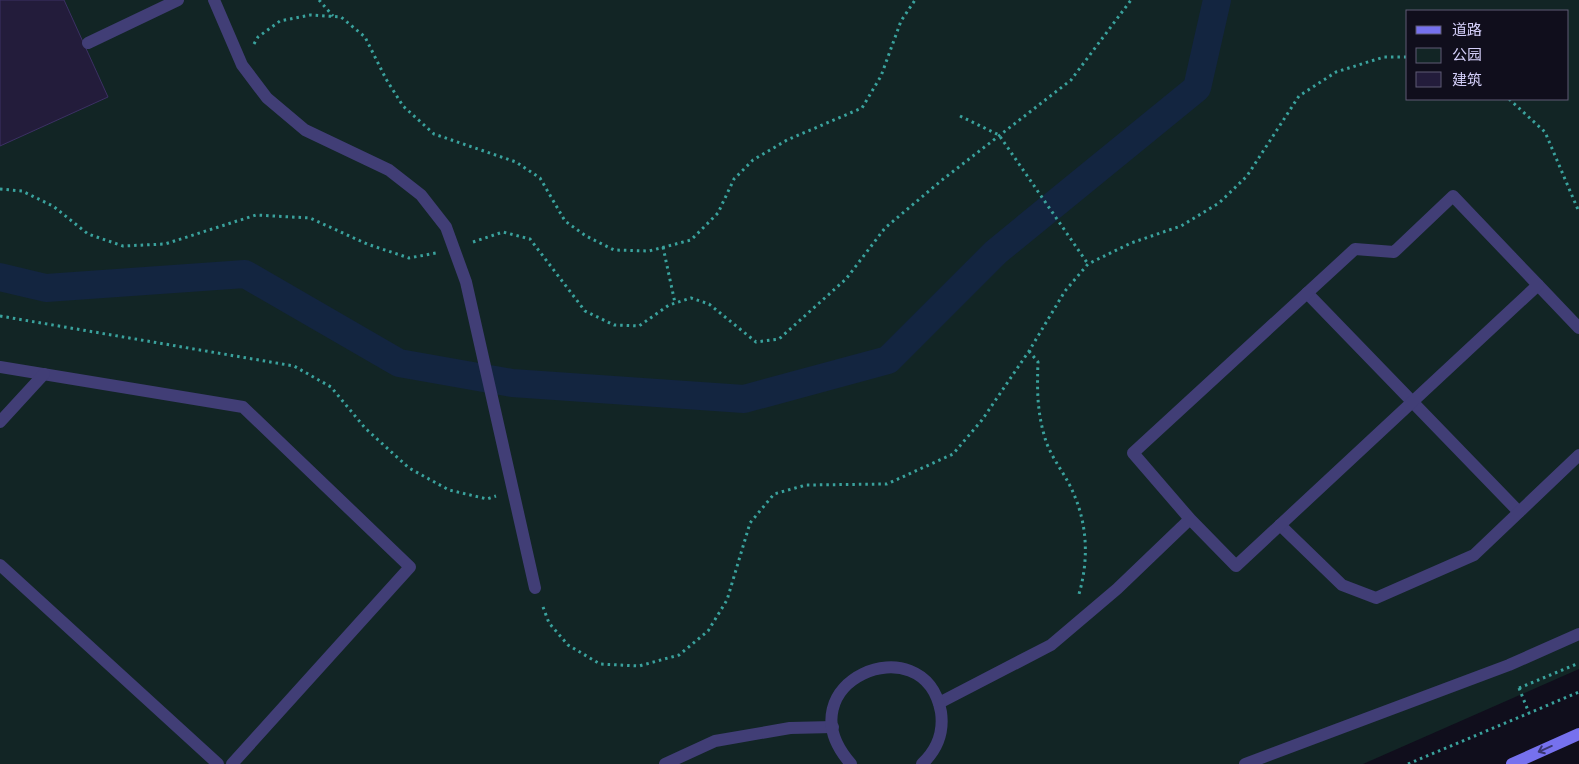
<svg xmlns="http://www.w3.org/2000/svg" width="1579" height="764" font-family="'Noto Sans','Noto Sans SC',sans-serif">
	<rect width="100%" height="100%" fill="#100e1c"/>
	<path fill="#122525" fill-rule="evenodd" d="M 0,0 L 1579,0 L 1579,669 L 1363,764 L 0,764 ZM 1408,11 L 1568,11 L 1568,99 L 1408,99 Z"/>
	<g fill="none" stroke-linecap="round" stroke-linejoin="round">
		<polyline stroke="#132540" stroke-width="28" points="0,277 46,288 245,274 399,363 512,383 744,399 888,360 996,252 1197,88 1217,0"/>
	</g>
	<polygon fill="#231c3b" stroke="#3c3164" points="0,0 64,0 108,97 0,146"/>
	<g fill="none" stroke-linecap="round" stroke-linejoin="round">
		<g stroke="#3aa29d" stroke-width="3" stroke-dasharray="2.5 4" stroke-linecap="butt">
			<polyline points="319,0 333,16"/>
			<polyline points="254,44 258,37 280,21 310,15 341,17 365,37 386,79 403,106 434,134 516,162 540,178 565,221 586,236 614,250 649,251 691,240 718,213 734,179 753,160 787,140 862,108 881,76 901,21 915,0"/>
			<polyline points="1509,99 1545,132 1579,212"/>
			<polyline points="960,116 999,135 1088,264"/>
			<polyline points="0,189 22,191 53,206 88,234 123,246 165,244 256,215 310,218 367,244 409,258 436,253"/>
			<polyline points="473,242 503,232 530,239 585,311 614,325 639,326 669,305 691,298 709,304 756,342 779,339 846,279 885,228 942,180 1071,80 1131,0"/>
			<polyline points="663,247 675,303"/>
			<polyline points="0,316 294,366 331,387 365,428 409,468 449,490 487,499 496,496"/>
			<path d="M 1029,351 L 1038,362 C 1037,389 1037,412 1045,438 C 1049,453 1061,469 1068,482 C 1087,517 1090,556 1079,594"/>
			<polyline points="543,607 549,623 568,645 600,664 639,666 679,655 708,631 727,600 750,523 774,494 806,485 887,484 953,454 982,420 1029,351 1065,291 1088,264 1131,243 1181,226 1219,203 1247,176 1299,96 1336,72 1384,57 1408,57"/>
			<polyline points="1519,688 1579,663"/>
			<polyline points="1519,688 1529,713"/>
			<polyline points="1408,764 1579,692"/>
		</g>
		<g stroke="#413e76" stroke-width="12">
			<polyline points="214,0 242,65 267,98 305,130 389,170 421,195 446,227 466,282 535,588"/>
			<polyline points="88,43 178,0"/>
			<polyline points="1538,285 1579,328"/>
			<polyline points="1307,293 1519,512"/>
			<polyline points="0,367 243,407 410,567 232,764"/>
			<polyline points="0,422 44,374"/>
			<polyline points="1280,525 1342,585 1376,598 1474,555 1579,455"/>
			<polyline points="0,565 218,764"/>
			<polyline points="939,703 1051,645 1117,589 1190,519 1236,566 1538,285 1453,196 1394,252 1355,249 1133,453 1190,519"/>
			<polyline points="665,764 715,741 790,728 833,727"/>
			<path d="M 851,764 C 780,683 924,622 941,712 C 944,733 937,750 922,764"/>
			<polyline points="1245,764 1509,665 1579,634"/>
		</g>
		<polyline stroke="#7671ee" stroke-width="12" points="1512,764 1579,734"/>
	</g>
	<defs><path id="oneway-shaft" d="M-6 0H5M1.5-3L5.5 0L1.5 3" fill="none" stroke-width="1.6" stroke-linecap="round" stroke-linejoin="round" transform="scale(1.25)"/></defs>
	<use stroke="#393670" href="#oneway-shaft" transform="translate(1545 749) rotate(156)"/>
	<rect x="1406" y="10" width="162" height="90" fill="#100e1c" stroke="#5e5b74"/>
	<rect x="1416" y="26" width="25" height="8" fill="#7671ee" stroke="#5e5b74"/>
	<text x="1452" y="35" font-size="15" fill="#d4cff9">道路</text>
	<rect x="1416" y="48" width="25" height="15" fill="#122525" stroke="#5e5b74"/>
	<text x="1452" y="60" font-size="15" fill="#d4cff9">公园</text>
	<rect x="1416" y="72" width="25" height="15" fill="#231c3b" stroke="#5e5b74"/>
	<text x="1452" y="85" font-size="15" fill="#d4cff9">建筑</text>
</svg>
